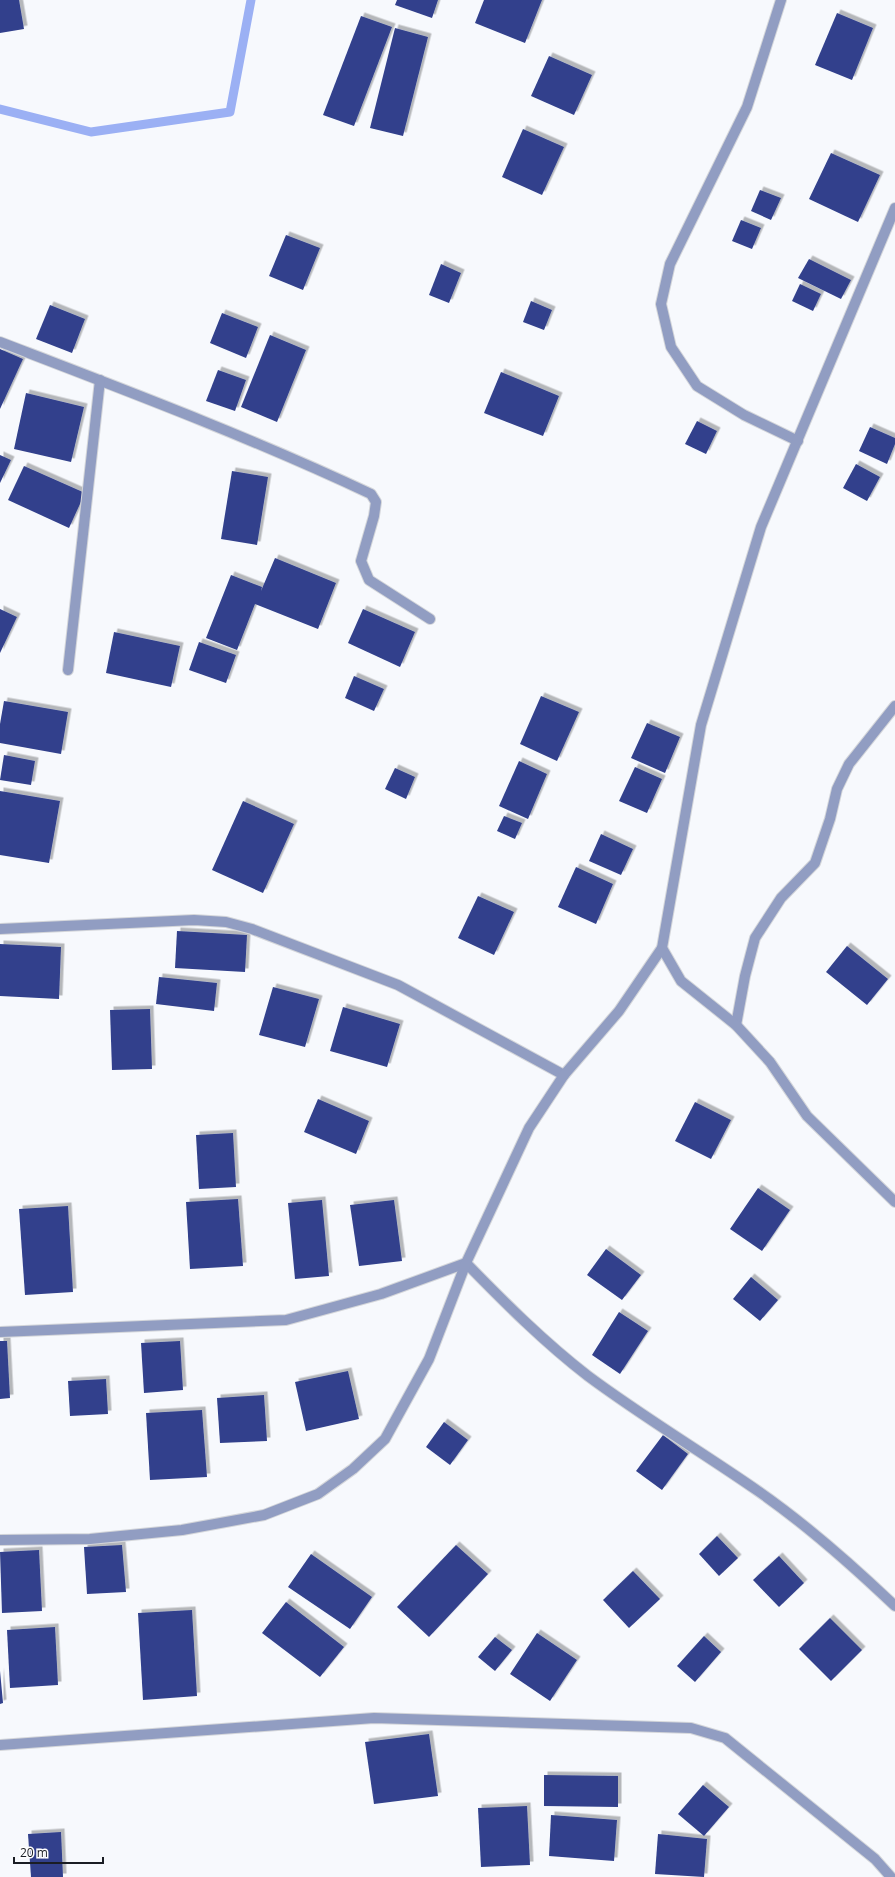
<svg xmlns="http://www.w3.org/2000/svg" width="895" height="1877" font-family="'Open Sans',sans-serif">
	<defs>
		<filter id="shadow"><feDropShadow dx="3.5" dy="-3.5" stdDeviation="0" flood-color="#0004"/></filter>
	</defs>
	<rect width="100%" height="100%" fill="#f7f9fd"/>
	<g fill="none" stroke-linecap="round" stroke-linejoin="round">
		<polyline stroke="#9bb0f4" stroke-width="9" points="0,109 91,132 230,112 251,0"/>
	</g>
	<g fill="#31408c" filter="url(#shadow)">
		<polygon points="0,0 19,0 24,29 0,33"/>
		<polygon points="397,0 438,0 432,18 395,5"/>
		<polygon points="484,0 542,0 525,43 475,23"/>
		<polygon points="837,13 873,28 852,80 815,65"/>
		<polygon points="361,16 392,27 354,126 323,115"/>
		<polygon points="395,28 428,37 403,136 370,128"/>
		<polygon points="549,56 592,75 574,115 531,96"/>
		<polygon points="523,129 564,147 542,195 502,177"/>
		<polygon points="831,153 880,175 858,222 809,199"/>
		<polygon points="760,190 781,198 771,220 751,211"/>
		<polygon points="741,220 761,228 752,249 732,241"/>
		<polygon points="286,235 320,248 303,290 269,276"/>
		<polygon points="809,259 851,280 841,299 798,278"/>
		<polygon points="441,264 461,273 449,303 429,295"/>
		<polygon points="800,284 821,294 813,311 792,301"/>
		<polygon points="531,301 552,310 544,330 523,322"/>
		<polygon points="50,305 85,319 72,353 36,339"/>
		<polygon points="222,313 258,327 246,358 210,343"/>
		<polygon points="270,335 306,350 277,422 241,407"/>
		<polygon points="0,349 23,359 0,409"/>
		<polygon points="218,370 246,380 235,411 206,401"/>
		<polygon points="501,372 559,396 543,436 484,413"/>
		<polygon points="26,393 84,407 71,462 14,449"/>
		<polygon points="697,421 717,431 706,454 685,444"/>
		<polygon points="870,427 895,438 895,444 887,464 859,451"/>
		<polygon points="0,455 11,460 0,483"/>
		<polygon points="856,464 880,477 867,501 843,488"/>
		<polygon points="24,466 85,493 69,528 8,500"/>
		<polygon points="232,471 268,477 257,545 221,539"/>
		<polygon points="275,558 336,583 318,629 255,604 237,650 206,638 231,575 262,587 261,591"/>
		<polygon points="0,609 17,617 0,653"/>
		<polygon points="363,609 415,632 400,667 348,643"/>
		<polygon points="114,632 180,646 171,687 106,673"/>
		<polygon points="199,642 236,655 226,683 189,670"/>
		<polygon points="354,676 384,689 374,711 345,698"/>
		<polygon points="541,696 579,712 557,761 520,744"/>
		<polygon points="4,701 68,712 61,754 0,743 0,724"/>
		<polygon points="647,723 680,737 665,773 631,758"/>
		<polygon points="4,755 35,761 31,785 0,780"/>
		<polygon points="519,761 547,774 528,819 499,806"/>
		<polygon points="635,767 662,779 647,813 619,801"/>
		<polygon points="395,768 415,777 406,799 385,789"/>
		<polygon points="0,791 60,801 49,863 0,855"/>
		<polygon points="243,801 294,824 263,893 212,870"/>
		<polygon points="504,816 522,823 515,839 497,831"/>
		<polygon points="601,834 633,849 621,875 589,861"/>
		<polygon points="576,867 613,884 596,924 558,907"/>
		<polygon points="478,896 514,912 494,955 458,938"/>
		<polygon points="177,931 247,935 245,972 175,968"/>
		<polygon points="0,944 61,947 59,999 0,996"/>
		<polygon points="847,946 888,979 867,1005 826,972"/>
		<polygon points="159,977 217,983 214,1011 156,1004"/>
		<polygon points="273,987 319,999 305,1047 259,1035"/>
		<polygon points="343,1007 400,1024 387,1067 330,1051"/>
		<polygon points="150,1009 152,1069 112,1070 110,1010"/>
		<polygon points="318,1099 369,1121 356,1154 304,1132"/>
		<polygon points="695,1102 731,1120 711,1159 675,1141"/>
		<polygon points="233,1133 236,1187 199,1189 196,1135"/>
		<polygon points="758,1188 790,1210 762,1251 730,1229"/>
		<polygon points="238,1199 243,1266 190,1269 186,1202"/>
		<polygon points="322,1200 329,1276 295,1279 288,1203"/>
		<polygon points="394,1200 402,1261 359,1266 350,1205"/>
		<polygon points="68,1206 73,1292 25,1295 19,1209"/>
		<polygon points="606,1249 641,1275 622,1300 587,1275"/>
		<polygon points="751,1277 778,1300 760,1321 733,1299"/>
		<polygon points="619,1312 648,1331 620,1374 592,1355"/>
		<polygon points="0,1341 7,1341 10,1398 0,1399"/>
		<polygon points="180,1341 183,1390 144,1393 141,1343"/>
		<polygon points="348,1371 359,1419 306,1431 295,1382"/>
		<polygon points="106,1379 108,1414 70,1416 68,1381"/>
		<polygon points="264,1395 267,1441 220,1443 217,1398"/>
		<polygon points="202,1410 207,1477 150,1480 146,1413"/>
		<polygon points="444,1422 468,1440 450,1465 426,1447"/>
		<polygon points="663,1435 688,1454 662,1490 636,1471"/>
		<polygon points="717,1536 738,1558 719,1576 699,1554"/>
		<polygon points="122,1545 126,1592 87,1594 84,1547"/>
		<polygon points="456,1545 488,1574 429,1637 397,1607"/>
		<polygon points="39,1550 42,1611 2,1613 0,1552"/>
		<polygon points="311,1554 372,1597 350,1629 288,1587"/>
		<polygon points="779,1556 804,1583 779,1607 753,1580"/>
		<polygon points="633,1571 660,1599 629,1628 603,1600"/>
		<polygon points="286,1602 344,1647 320,1677 262,1633"/>
		<polygon points="192,1610 197,1696 143,1700 138,1613"/>
		<polygon points="830,1618 862,1650 831,1681 799,1649"/>
		<polygon points="55,1627 58,1685 10,1688 7,1630"/>
		<polygon points="537,1633 577,1660 550,1701 510,1674"/>
		<polygon points="704,1636 721,1652 695,1682 677,1666"/>
		<polygon points="495,1637 512,1650 495,1671 478,1657"/>
		<polygon points="0,1671 3,1703 0,1704"/>
		<polygon points="429,1734 438,1796 374,1804 365,1742"/>
		<polygon points="544,1775 618,1776 618,1807 544,1806"/>
		<polygon points="703,1785 729,1807 704,1836 678,1814"/>
		<polygon points="527,1806 530,1865 481,1867 478,1808"/>
		<polygon points="551,1815 617,1820 614,1861 549,1856"/>
		<polygon points="61,1832 63,1877 31,1877 28,1834"/>
		<polygon points="658,1834 707,1839 704,1877 655,1874"/>
	</g>
	<g fill="none" stroke-linecap="round" stroke-linejoin="round">
		<defs>
			<polyline id="service" points="736,1025 745,976 755,938 781,898 815,863 830,819 837,789 849,764 895,706"/>
			<g id="minor">
				<polyline points="781,0 747,107 670,264 661,304 671,347 697,386 744,415 798,441"/>
				<path d="M 0,342 C 125,390 250,437 371,494 L 376,502 L 374,516 L 361,561 L 369,580 L 430,619"/>
				<polyline points="68,670 100,380"/>
				<polyline points="0,929 194,920 226,922 252,929 398,985 564,1075"/>
				<polyline points="662,948 681,981 736,1025 770,1062 807,1116 895,1202"/>
				<path d="M 0,1332 L 286,1320 L 381,1294 L 466,1263 C 505,1303 544,1342 588,1376 C 643,1417 702,1452 758,1491 C 807,1525 852,1565 895,1606"/>
				<polyline points="0,1540 90,1539 182,1530 264,1515 318,1494 353,1469 385,1439 429,1359 466,1263 529,1128 564,1075 619,1011 662,948 701,725 761,527 895,208"/>
				<polyline points="0,1745 374,1718 691,1728 725,1738 875,1859 891,1877"/>
			</g>
		</defs>
		<use href="#service" stroke="#d4d6da" stroke-width="12"/>
		<use href="#minor" stroke="#d4d6da" stroke-width="12"/>
		<use href="#service" stroke="#919dc2" stroke-width="10"/>
		<use href="#minor" stroke="#919dc2" stroke-width="10"/>
	</g>
	<path d="M14 1857v6h89v-6" fill="none" stroke="#1a1d24" stroke-width="2"/>
	<text x="20" y="1857" font-size="12" fill="#1a1d24" stroke="#ffffff" stroke-width="3" paint-order="stroke">20 m</text>
</svg>
